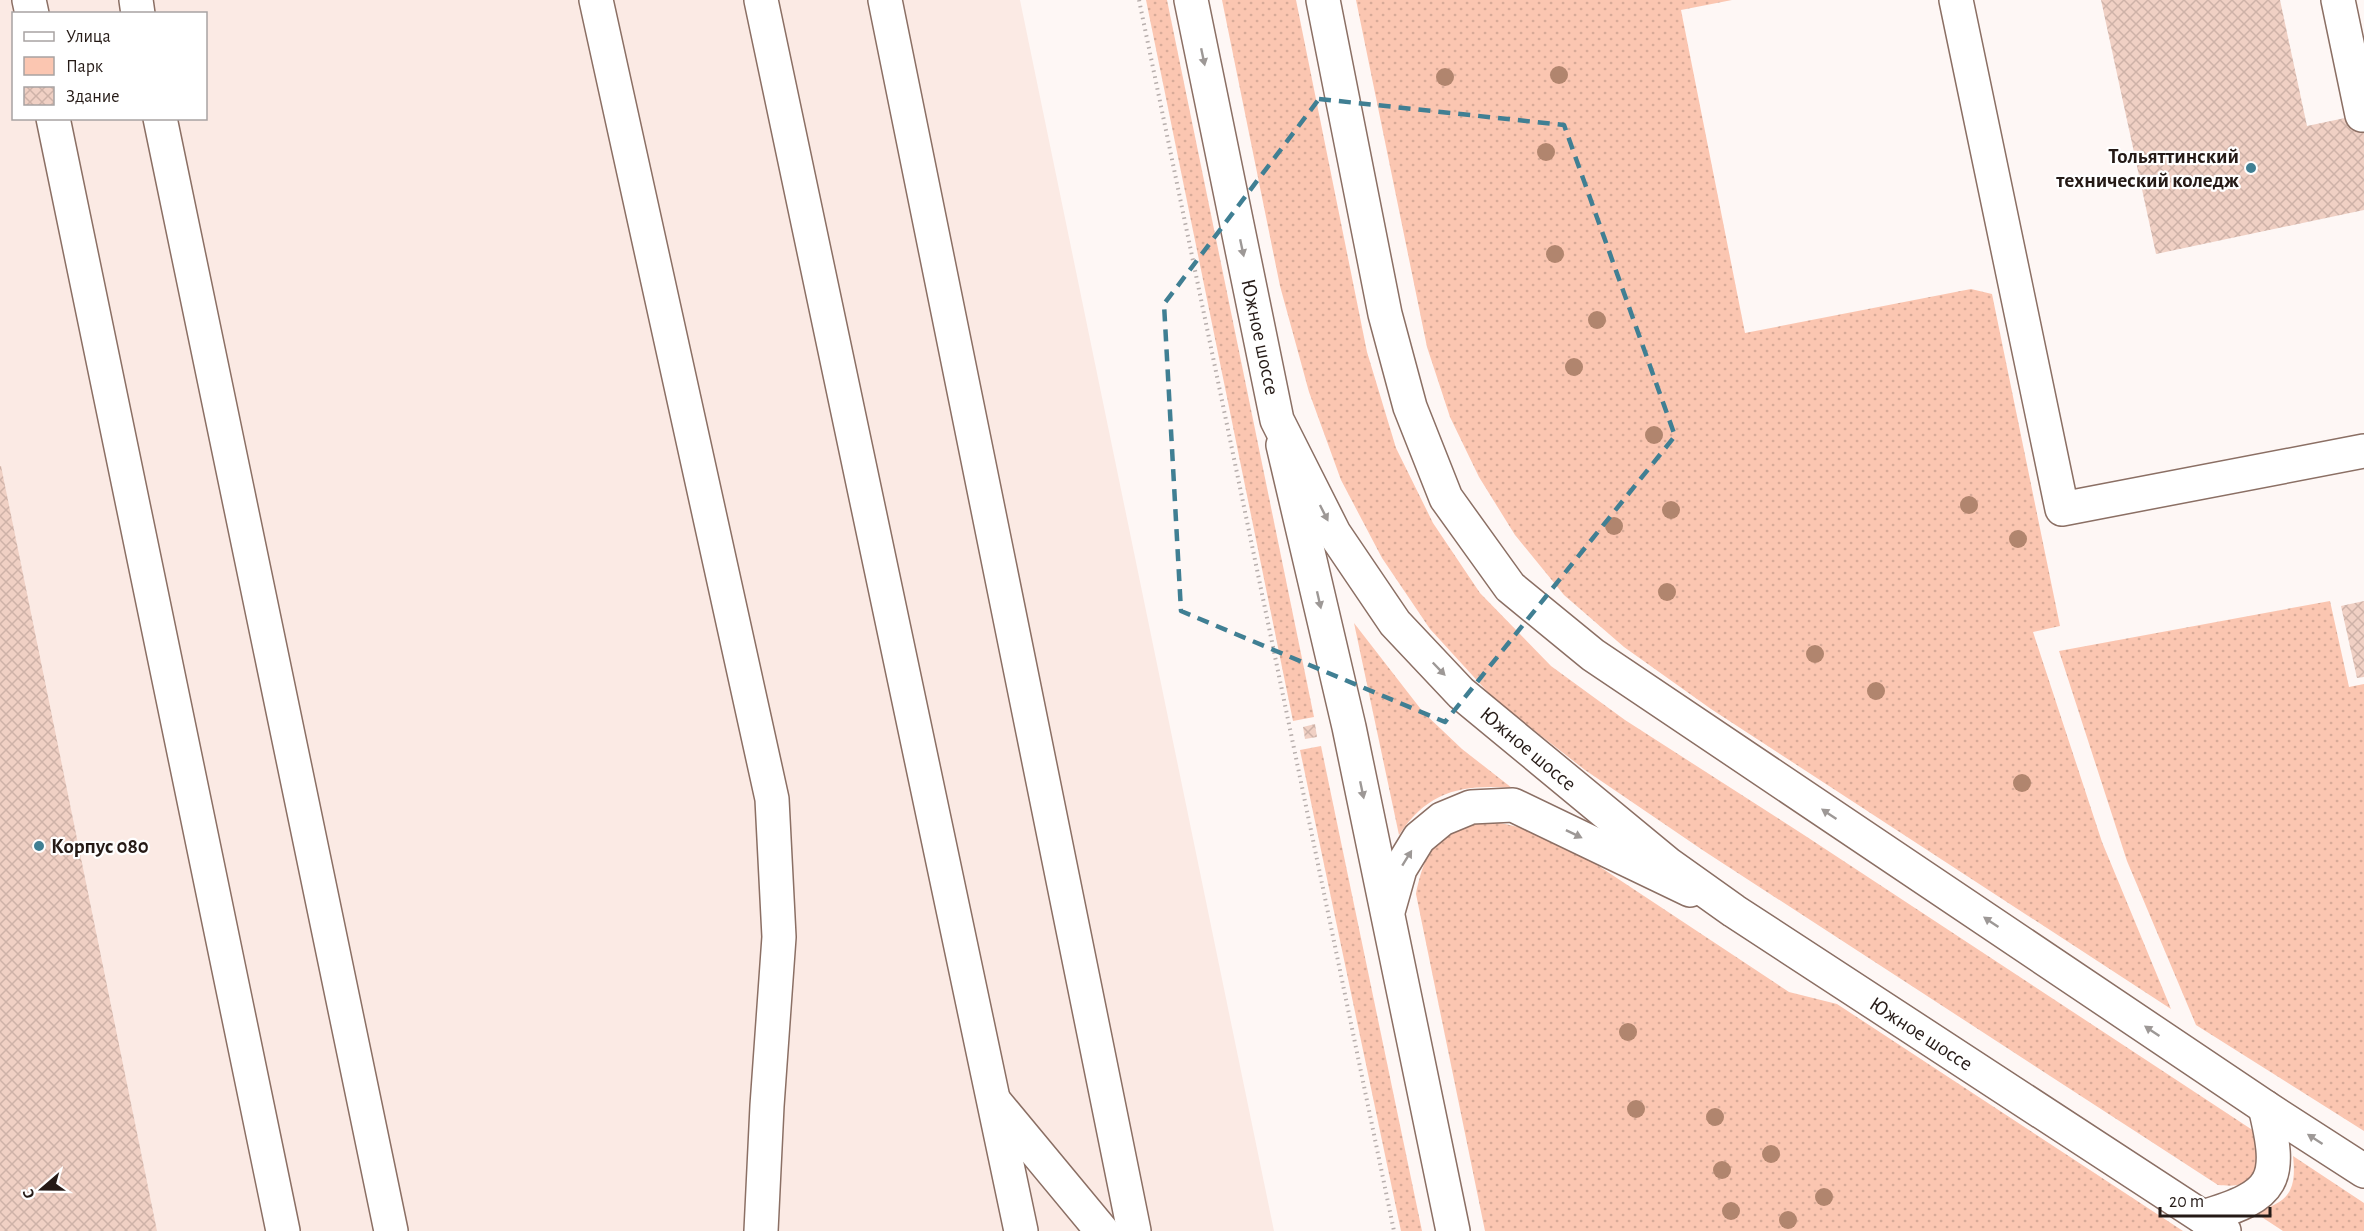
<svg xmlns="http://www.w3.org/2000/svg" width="2364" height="1231" font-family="'Alegreya Sans',sans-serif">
	<defs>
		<pattern id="green-dots" width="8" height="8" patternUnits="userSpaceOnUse" patternTransform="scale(1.5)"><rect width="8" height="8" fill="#fbc6b1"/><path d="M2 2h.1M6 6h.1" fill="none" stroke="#d7aa98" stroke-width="1.8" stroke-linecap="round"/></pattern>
		<pattern id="building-cross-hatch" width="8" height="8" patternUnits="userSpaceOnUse" patternTransform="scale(1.5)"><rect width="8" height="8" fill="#f0d0c4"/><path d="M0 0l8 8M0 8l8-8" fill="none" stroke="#ceb2a8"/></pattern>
	</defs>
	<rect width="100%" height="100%" fill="#fef7f5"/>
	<path fill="#fbeae4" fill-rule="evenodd" d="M 0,0 L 1020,0 L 1274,1231 L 0,1231 ZM 14,14 L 206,14 L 206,118 L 14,118 Z"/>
	<g fill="url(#green-dots)">
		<polygon points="1146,0 1167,0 1314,717 1293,721"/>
		<path d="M 1222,0 L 1296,0 L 1367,352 L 1396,448 L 1433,523 L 1480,593 L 1551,666 L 1625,720 L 1804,835 L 2254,1131 L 2262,1154 C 2252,1181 2248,1188 2218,1185 L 1704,851 L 1585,770 L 1494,699 L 1430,629 L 1382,558 L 1341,480 L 1309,392 L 1280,286 Z"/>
		<polygon points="1356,0 1732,0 1681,10 1745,333 1971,289 1992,294 2060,626 2033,632 2102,842 2171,1009 1711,709 1624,647 1564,595 1515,535 1479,477 1450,417 1427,347"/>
		<polygon points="2330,601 2349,687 2364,684 2364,1131 2196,1025 2127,861 2059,651"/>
		<path d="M 1354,623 L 1423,712 L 1462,749 L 1512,788 C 1462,784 1428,791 1399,835 Z"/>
		<polygon points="1321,746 1422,1231 1401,1231 1300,750"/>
		<path d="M 1488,821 C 1520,825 1547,836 1576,851 L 1789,992 L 1837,1004 L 2183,1231 L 1485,1231 L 1416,894 C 1426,847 1438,830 1488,821 Z"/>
		<path d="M 2293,1156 L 2364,1203 L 2364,1231 L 2283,1231 L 2254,1212 C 2288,1203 2297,1192 2293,1156 Z"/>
	</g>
	<g fill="url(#building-cross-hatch)">
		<polygon points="2101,0 2280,0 2307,126 2364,114 2364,210 2156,254"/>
		<polygon points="0,466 1,466 157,1231 0,1231"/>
		<polygon points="2364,601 2364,677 2357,678 2341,606"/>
		<polygon points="1315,724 1317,737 1305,739 1303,727"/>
	</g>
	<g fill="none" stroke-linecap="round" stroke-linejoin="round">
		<defs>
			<g id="minor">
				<polyline points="29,0 32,14"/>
				<polyline points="136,0 138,14"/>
				<polyline points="596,0 772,799 779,937 767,1106 761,1231"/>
				<polyline points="761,0 1021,1231"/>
				<polyline points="885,0 1134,1231"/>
				<polyline points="1956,0 2062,509 2364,451"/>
				<polyline points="2338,0 2362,115"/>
				<polyline points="53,118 283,1231"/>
				<polyline points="160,118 391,1231"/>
				<polyline points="1283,445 1349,727 1453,1231"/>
				<polyline points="1389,908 1400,869 1419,838 1442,819 1471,807 1513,805 1690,890"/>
				<polyline points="995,1102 1102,1231"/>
			</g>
			<g id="major">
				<polyline points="1191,0 1277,420 1334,533 1395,623 1461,693 1668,864 1734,911 2224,1231"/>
				<polyline points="1323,0 1385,314 1410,407 1446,498 1510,587 1593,655 2265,1107 2364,1171"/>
				<path d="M 2203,1217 C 2276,1195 2283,1181 2265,1107"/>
			</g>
		</defs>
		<use href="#minor" stroke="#8b6f64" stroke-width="36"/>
		<use href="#major" stroke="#8b6f64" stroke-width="36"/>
		<polyline stroke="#b7aeac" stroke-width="4" stroke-dasharray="1.5 4.5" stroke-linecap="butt" points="1139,0 1394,1231"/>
		<use href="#minor" stroke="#fff" stroke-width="33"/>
		<use href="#major" stroke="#fff" stroke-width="33"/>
	</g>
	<g fill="#b1856e">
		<circle cx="1559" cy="75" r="9"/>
		<circle cx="1445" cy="77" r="9"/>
		<circle cx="1546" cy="152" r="9"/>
		<circle cx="1555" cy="254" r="9"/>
		<circle cx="1597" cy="320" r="9"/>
		<circle cx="1574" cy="367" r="9"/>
		<circle cx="1654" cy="435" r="9"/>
		<circle cx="1969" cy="505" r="9"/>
		<circle cx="1671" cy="510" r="9"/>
		<circle cx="1614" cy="526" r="9"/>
		<circle cx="2018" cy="539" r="9"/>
		<circle cx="1667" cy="592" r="9"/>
		<circle cx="1815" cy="654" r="9"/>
		<circle cx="1876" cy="691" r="9"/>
		<circle cx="2022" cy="783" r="9"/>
		<circle cx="1628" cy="1032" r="9"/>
		<circle cx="1636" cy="1109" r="9"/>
		<circle cx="1715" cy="1117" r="9"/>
		<circle cx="1771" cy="1154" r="9"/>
		<circle cx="1722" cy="1170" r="9"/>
		<circle cx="1824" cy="1197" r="9"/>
		<circle cx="1731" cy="1211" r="9"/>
		<circle cx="1788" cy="1220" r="9"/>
	</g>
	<defs><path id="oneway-solid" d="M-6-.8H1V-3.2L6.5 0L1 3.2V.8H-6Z" transform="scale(1.5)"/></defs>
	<g fill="#9d9896">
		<use href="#oneway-solid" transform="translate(1203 57) rotate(78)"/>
		<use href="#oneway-solid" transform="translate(1242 248) rotate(78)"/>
		<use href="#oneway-solid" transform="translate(1324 513) rotate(63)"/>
		<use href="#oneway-solid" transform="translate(1319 600) rotate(77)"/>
		<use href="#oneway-solid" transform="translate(1439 669) rotate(46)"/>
		<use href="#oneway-solid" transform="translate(1362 790) rotate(78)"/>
		<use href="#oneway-solid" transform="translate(1829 814) rotate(-146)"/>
		<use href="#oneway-solid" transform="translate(1574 834) rotate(26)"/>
		<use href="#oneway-solid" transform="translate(1407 858) rotate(-58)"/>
		<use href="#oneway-solid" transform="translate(1991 922) rotate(-146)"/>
		<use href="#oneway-solid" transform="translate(2152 1031) rotate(-146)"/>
		<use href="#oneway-solid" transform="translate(2315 1139) rotate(-147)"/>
	</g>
	<path fill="none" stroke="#407f93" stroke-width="4.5" stroke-dasharray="12 8" stroke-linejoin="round" d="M 1319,99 L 1564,125 L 1675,436 L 1445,722 L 1181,611 L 1164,304 Z"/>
	<g fill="#407f93" stroke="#fff" stroke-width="2">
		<circle cx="2251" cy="168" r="6"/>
		<circle cx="39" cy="846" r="6"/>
	</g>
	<g text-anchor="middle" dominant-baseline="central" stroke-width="4.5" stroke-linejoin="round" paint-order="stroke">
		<g font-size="21" font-weight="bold" fill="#251a16" stroke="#fff" text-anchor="end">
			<text x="2239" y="156">Тольяттинский<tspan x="2239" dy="24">технический коледж</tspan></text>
			<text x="51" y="846" text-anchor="start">Корпус 080</text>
		</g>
		<g font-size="21" fill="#251a16" stroke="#fff">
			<text transform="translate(1260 337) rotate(78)">Южное шоссе</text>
			<text transform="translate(1528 749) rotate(40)">Южное шоссе</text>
			<text transform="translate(1921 1034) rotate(33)">Южное шоссе</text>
		</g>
	</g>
	<rect x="12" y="12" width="195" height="108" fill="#ffffff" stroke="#a8a3a2" stroke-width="1.5"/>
	<rect x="24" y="32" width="30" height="9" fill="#ffffff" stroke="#a8a3a2" stroke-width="1.5"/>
	<text x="66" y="42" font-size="18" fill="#251a16">Улица</text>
	<rect x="24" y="57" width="30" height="18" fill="#fbc6b1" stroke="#a8a3a2" stroke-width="1.5"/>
	<text x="66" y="72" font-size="18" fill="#251a16">Парк</text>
	<rect x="24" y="87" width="30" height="18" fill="url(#building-cross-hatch)" stroke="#a8a3a2" stroke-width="1.5"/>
	<text x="66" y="102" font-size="18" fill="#251a16">Здание</text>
	<g transform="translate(42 1189) rotate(250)" stroke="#ffffff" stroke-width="4.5" paint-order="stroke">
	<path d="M0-4.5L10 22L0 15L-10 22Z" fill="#251a16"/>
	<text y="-9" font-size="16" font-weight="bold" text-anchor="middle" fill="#251a16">С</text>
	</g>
	<path d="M2160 1207v9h110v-9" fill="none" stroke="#251a16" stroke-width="3"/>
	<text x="2169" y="1207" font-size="18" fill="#251a16" stroke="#ffffff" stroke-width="4.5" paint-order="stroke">20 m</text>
</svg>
